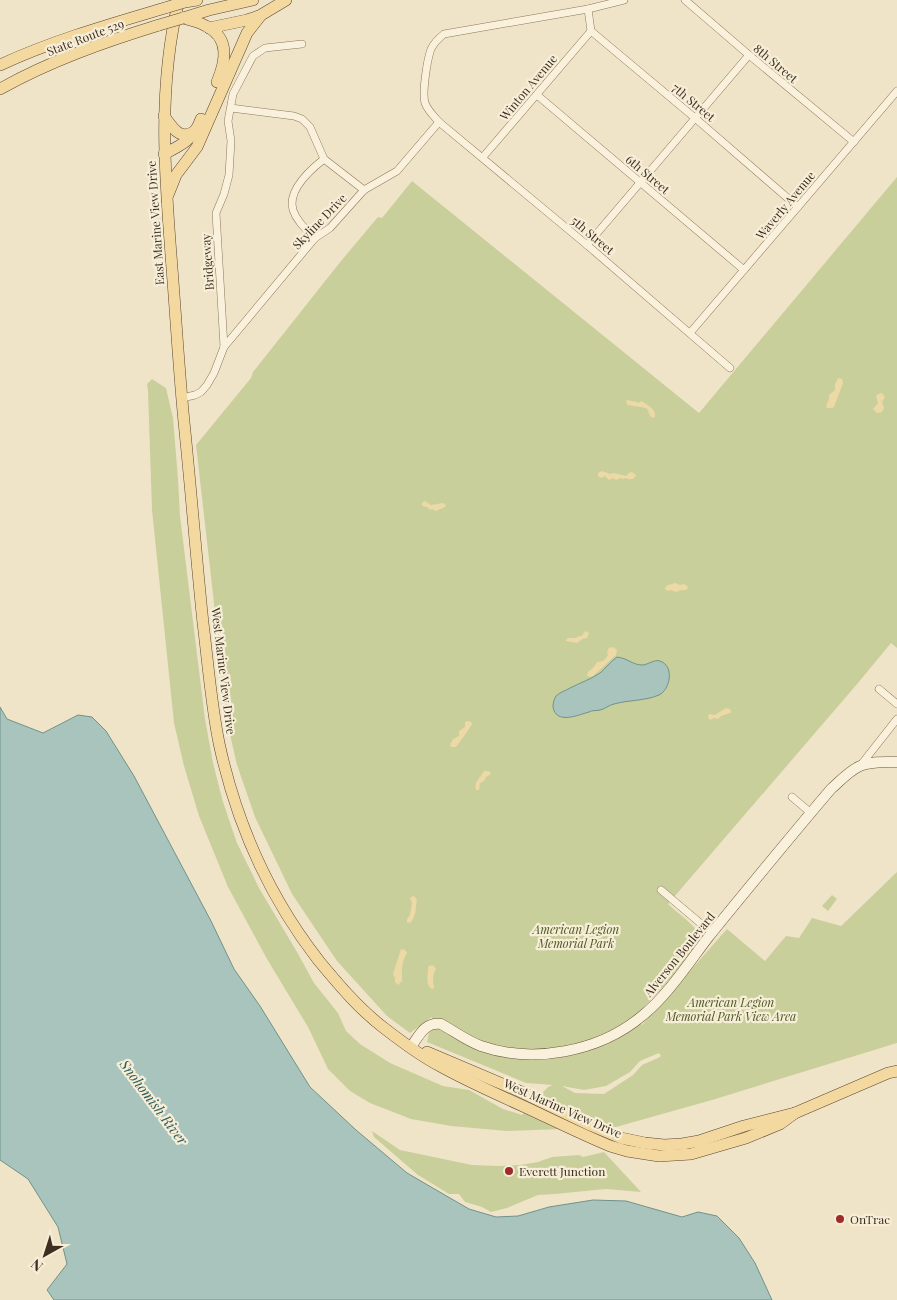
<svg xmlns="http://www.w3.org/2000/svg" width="897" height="1300" font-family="'Playfair Display',serif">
	<rect width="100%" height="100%" fill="#f0e4c8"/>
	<g fill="#c9cf9b" fill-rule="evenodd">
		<path d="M 897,177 L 897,648 L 891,643 L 858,683 L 668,904 C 679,915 696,924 702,940 C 680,966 660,993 634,1016 L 642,1025 L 727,929 L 765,961 L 786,936 L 799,938 L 812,918 L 841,926 L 897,872 L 897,1043 L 712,1100 L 616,1127 L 507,1131 L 451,1126 L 411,1119 L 370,1103 L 350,1091 L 328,1069 L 308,1027 L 267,959 L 228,887 L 199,816 L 184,766 L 174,723 L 152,510 L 148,391 L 147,384 L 152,379 L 166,388 L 173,418 L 178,479 L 180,516 L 205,719 L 213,763 L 223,802 L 237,843 L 259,888 L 297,952 L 314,983 L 338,1013 L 346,1031 L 360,1044 L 390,1063 L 443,1086 L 469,1090 L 503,1109 L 522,1115 L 548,1087 L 553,1085 L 526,1083 L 427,1042 L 432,1017 L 410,1033 L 387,1016 L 337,961 L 292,894 L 255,817 L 237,765 L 228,726 L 196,445 L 251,378 L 253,372 L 341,261 L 378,217 L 382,218 L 412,181 L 699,413 ZM 659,1053 L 661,1056 L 658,1058 L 642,1065 L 633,1075 L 604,1094 L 575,1093 L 562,1086 L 584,1090 L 606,1086 L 630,1072 L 640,1061 Z"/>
		<polygon points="832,895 837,899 828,911 822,906"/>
		<polygon points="372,1131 400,1150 472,1165 499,1166 520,1165 538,1162 552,1157 579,1155 583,1157 604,1152 641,1192 606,1189 555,1194 538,1195 507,1208 491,1212 482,1207 465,1202 459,1194 449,1194 418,1175 374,1137"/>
	</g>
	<g fill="#ecd9a5">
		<polygon points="838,378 842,379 843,383 834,407 832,408 827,408 826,406 829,399 829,395 835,390 835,384"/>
		<polygon points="882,393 885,397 882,402 884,408 882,412 877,413 873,409 878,403 876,396 878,394"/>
		<path d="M 627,400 C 631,401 634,401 638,403 L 642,401 C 647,406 656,408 655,416 L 654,418 L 650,416 L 648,410 L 646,408 L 628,405 L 626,402 Z"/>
		<path d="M 602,471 L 610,474 L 614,473 L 626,476 L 629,473 L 632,472 L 636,475 C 634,480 630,480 626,478 L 623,479 L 620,478 L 616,480 L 613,478 L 609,480 L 605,476 L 601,478 L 598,476 L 598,473 Z"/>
		<path d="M 425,501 L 431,505 C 436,504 439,504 443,503 L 446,505 L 445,507 L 436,511 L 432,509 L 430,510 L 427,507 L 422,506 L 422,503 Z"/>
		<polygon points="675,583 680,585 684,584 687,586 688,588 686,590 681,590 676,592 671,590 668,591 665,589 666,586"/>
		<polygon points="585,631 589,633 587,638 582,639 577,643 566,641 566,640 568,638 576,638 579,636 582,636"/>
		<path d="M 613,647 L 617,650 L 616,655 L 593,676 L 590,677 L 587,676 L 588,672 L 594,667 L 597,662 C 604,661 604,661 608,655 L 607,652 L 609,648 Z"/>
		<polygon points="726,708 730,709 731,712 730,713 721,716 718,719 714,718 710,720 708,718 709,714 715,715"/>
		<polygon points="469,721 471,722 472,724 467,732 456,747 451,747 450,745 453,739 459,736 459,731 465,727 465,722"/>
		<path d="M 484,771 L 489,771 L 491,774 L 486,777 L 484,781 L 480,783 L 479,790 L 476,790 C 473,782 481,777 484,771 Z"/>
		<path d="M 414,896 L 417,900 C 415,908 417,916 410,923 L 407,922 L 407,919 L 410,915 L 412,903 L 410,898 L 411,897 Z"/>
		<path d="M 401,949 L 405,950 L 407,953 C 401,962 402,971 402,981 L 398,985 L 395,982 L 395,978 L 393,974 Z"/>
		<path d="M 433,965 L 436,969 C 432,975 433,981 434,988 L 432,989 C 425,985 428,976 428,968 L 429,966 Z"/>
	</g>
	<g fill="#a9c4bc" stroke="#6f938a">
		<path d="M 617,657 C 627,658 633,665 642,665 C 648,665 654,659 660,661 C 675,666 670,690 659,695 C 645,701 628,700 614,704 C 609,705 605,709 600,710 C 596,711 592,710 589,712 C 578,715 556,725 553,707 C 553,703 554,699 556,696 C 560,692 565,691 570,688 C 580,683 591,679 600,673 C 606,668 610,662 617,657 Z"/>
		<polygon points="0,707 7,719 43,733 78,715 92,717 106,731 134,776 211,921 234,969 260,1006 310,1087 356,1130 407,1173 469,1209 496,1217 518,1216 549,1207 593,1200 626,1201 682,1217 698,1212 717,1216 739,1238 755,1263 772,1300 54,1300 47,1290 67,1264 58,1227 28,1179 0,1160"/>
	</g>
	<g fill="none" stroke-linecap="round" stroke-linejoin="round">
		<defs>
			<g id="minor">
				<path d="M 624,0 L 588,9 L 444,34 C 439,38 434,43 431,49 C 427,60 422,93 425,103 C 428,111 434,116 439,122 L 587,245 L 730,368"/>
				<polyline points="685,0 749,55 854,142"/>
				<polyline points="588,9 591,31 695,118 798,207"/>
				<polyline points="537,95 744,270"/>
				<polyline points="231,108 294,116 302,119 310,127 324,159 364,190"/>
				<polyline points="483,157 591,31"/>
				<path d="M 315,238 C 307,230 297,222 293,210 C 287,190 310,170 324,159"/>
				<polyline points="587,245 749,55"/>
				<polyline points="690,333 897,91"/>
				<polyline points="224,347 315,238 330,228 364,190 397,171 439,122"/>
				<polyline points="182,398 195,395 201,392 207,385 214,373 224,347 216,213 224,194 229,175 231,141 228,121 233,94 253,56 265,48 302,44"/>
				<polyline points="879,689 897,704"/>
				<polyline points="860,766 897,719"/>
				<polyline points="792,797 811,813"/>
				<polyline points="661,890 712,933"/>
			</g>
			<path id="secondary" d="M 411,1047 C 419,1036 424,1022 441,1024 C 454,1031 467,1041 481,1046 C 533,1064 599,1052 642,1016 C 668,995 689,962 710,935 C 750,886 790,837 831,789 C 840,781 849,771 860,766 C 872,761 885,762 897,762"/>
			<g id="primary">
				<path d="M 179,0 C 157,88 165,178 172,268 C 176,319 179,371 184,422 C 191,489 196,556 203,623 C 208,663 211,703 219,743 C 236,822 269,897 319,961 C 339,985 359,1009 384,1028 C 402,1042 421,1056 440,1066 C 467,1081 496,1094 525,1107 C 553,1120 581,1134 610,1146 L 627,1151 L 659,1156 L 691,1154 L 746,1138 L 780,1124 L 795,1113"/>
				<polyline points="185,2 197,0"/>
				<path d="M 183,18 C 191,20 199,22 206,26 C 230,38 226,61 217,82"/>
				<polyline points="183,18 209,10 253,0"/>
				<polyline points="209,28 247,20 259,16"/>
				<path d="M 0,65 C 54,40 111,24 168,7"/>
				<path d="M 0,89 C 50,61 104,42 159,25"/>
				<path d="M 164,116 C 172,127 181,143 196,130"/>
				<path d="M 164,154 C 182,145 194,139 201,119"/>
				<polyline points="168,195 176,175 197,147 247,33 261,15 286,0"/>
				<polyline points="427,1052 519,1091 590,1125 621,1138 645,1143 664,1145 682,1144 699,1141 744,1126 795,1113 888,1073 897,1071"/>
			</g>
		</defs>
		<use href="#minor" stroke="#8d765c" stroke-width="8"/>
		<use href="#secondary" stroke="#6f573f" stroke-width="11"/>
		<use href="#primary" stroke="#5b4430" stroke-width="12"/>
		<use href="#minor" stroke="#faf1dc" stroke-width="7"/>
		<use href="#secondary" stroke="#faf1dc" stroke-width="10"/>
		<use href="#primary" stroke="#f3d9a0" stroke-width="11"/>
		<defs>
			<g id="primary-bridge">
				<polyline points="168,7 185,2"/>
				<polyline points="159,25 183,18"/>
			</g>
		</defs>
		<use href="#primary-bridge" stroke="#5b4430" stroke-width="12" stroke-linecap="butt"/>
		<use href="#primary-bridge" stroke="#f3d9a0" stroke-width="11"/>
	</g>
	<g fill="#9e2a2b" stroke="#f7eed8" stroke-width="2">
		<circle cx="509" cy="1171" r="5"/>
		<circle cx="840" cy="1219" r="5"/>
	</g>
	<g text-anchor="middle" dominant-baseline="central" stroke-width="4.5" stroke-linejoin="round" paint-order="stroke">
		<g font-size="12" fill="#3d2e20" stroke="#f7eed8">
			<text transform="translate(85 37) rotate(-21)">State Route 529</text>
			<text transform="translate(776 63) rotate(40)">8th Street</text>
			<text transform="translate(528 87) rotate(-50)">Winton Avenue</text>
			<text transform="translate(694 102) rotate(40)">7th Street</text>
			<text transform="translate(648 174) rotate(40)">6th Street</text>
			<text transform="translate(785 205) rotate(-50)">Waverly Avenue</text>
			<text transform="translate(319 221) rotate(-46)">Skyline Drive</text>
			<text transform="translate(155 223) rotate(-94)">East Marine View Drive</text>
			<text transform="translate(593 235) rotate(40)">5th Street</text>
			<text transform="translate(207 262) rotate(-94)">Bridgeway</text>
			<text transform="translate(224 671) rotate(83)">West Marine View Drive</text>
			<text transform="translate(679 954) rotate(-51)">Alverson Boulevard</text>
			<text transform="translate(563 1108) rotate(24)">West Marine View Drive</text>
		</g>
		<g font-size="12" font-style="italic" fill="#4d5a26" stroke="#f7eed8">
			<text x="576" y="929">American Legion<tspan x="576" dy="14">Memorial Park</tspan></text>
			<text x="731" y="1002">American Legion<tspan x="731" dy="14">Memorial Park View Area</tspan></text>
		</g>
		<g font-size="12" fill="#3d2e20" stroke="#f7eed8" text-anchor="start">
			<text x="519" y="1171">Everett Junction</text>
			<text x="850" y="1219">OnTrac</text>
		</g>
		<g font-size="14" font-style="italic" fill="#2f5d5a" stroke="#f7eed8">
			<text transform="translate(154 1102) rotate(53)">Snohomish River</text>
		</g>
	</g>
	<g transform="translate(45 1255) rotate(219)" stroke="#f7eed8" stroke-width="4" paint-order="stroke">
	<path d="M0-4L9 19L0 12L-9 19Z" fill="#3d2e20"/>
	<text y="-8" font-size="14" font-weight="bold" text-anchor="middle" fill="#3d2e20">N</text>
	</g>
</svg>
